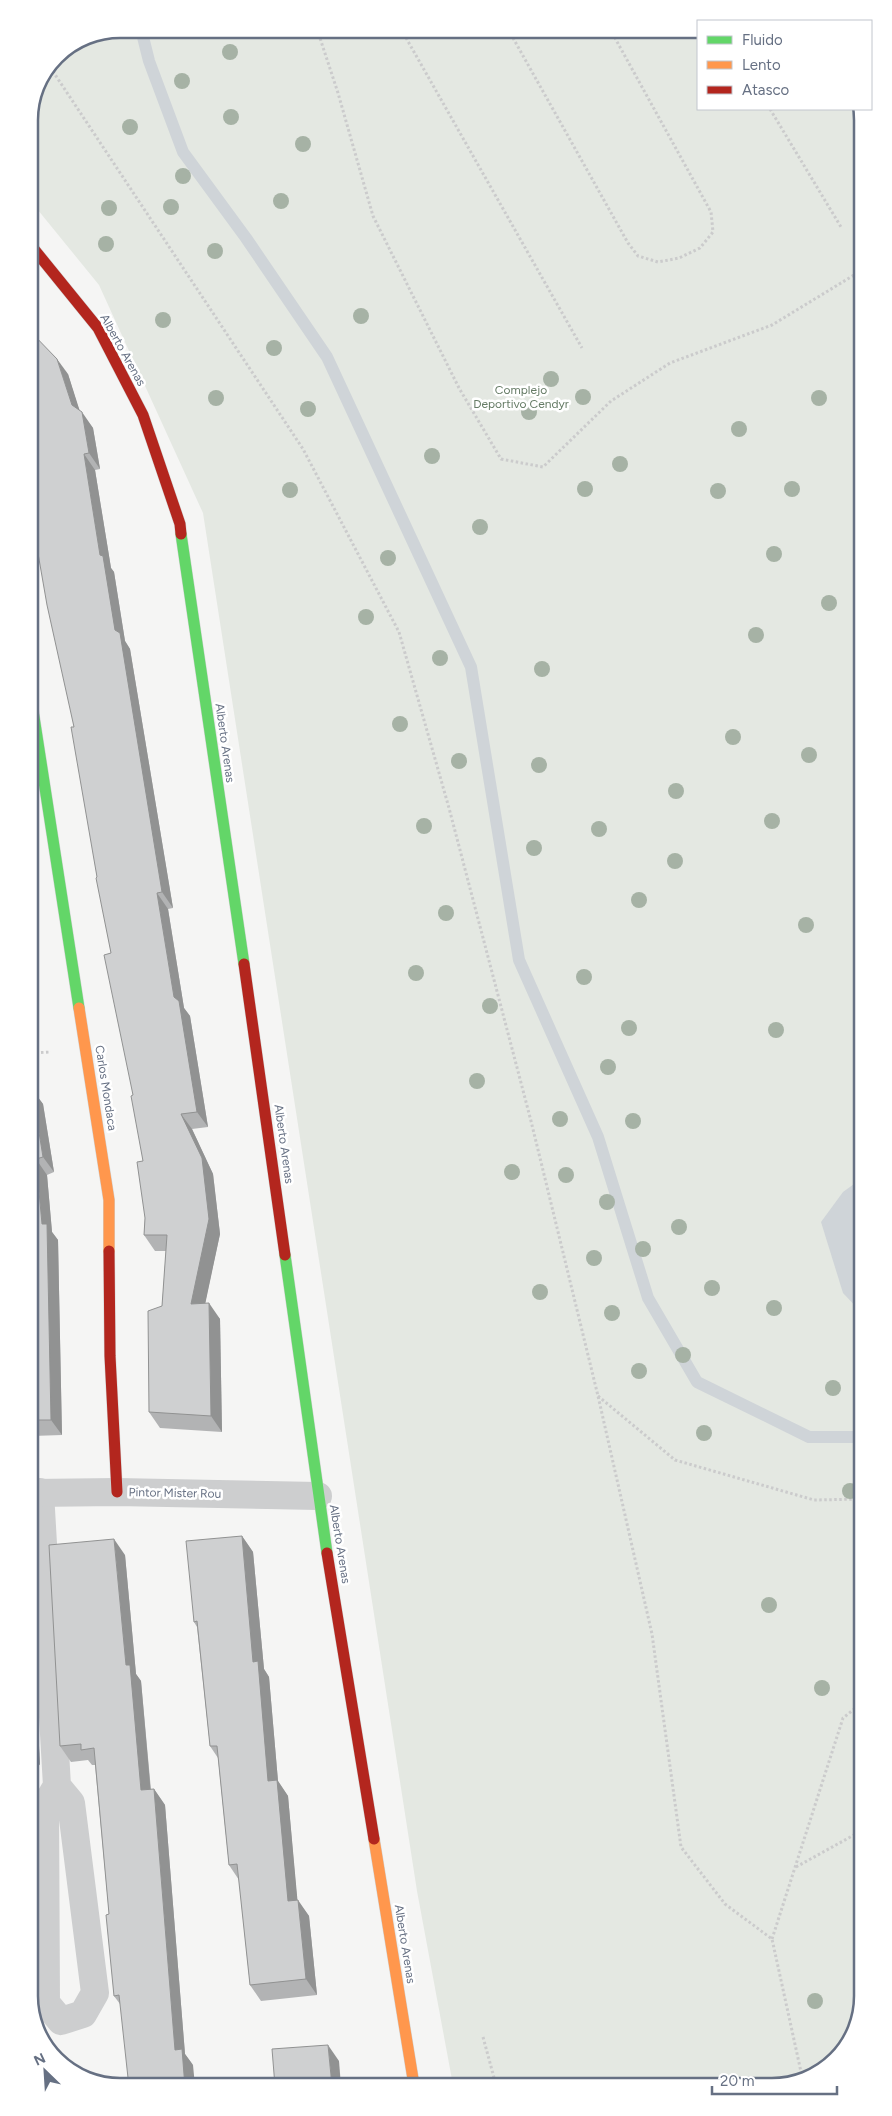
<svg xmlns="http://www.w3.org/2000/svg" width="892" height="2116" font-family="Figtree,sans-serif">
	<rect width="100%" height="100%" fill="#f5f5f4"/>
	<polygon fill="#e4e8e2" points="119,29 698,29 698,109 859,109 863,1997 845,2052 802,2083 453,2085 417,1891 203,513 99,285 29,199 29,114 55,55 85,36"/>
	<polygon fill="#cfd4d8" points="861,1179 862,1313 843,1293 821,1222 843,1192"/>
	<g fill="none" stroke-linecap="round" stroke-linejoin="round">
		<polyline stroke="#cfd4d8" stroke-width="12" points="141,29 149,61 183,152 246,238 327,357 471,667 519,960 598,1137 648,1298 697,1382 809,1437 862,1437"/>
		<defs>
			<g id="fast">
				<polyline points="181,534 244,964"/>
				<polyline points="30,691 79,1008"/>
				<polyline points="285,1255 327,1553"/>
			</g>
			<g id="slow">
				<polyline points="79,1008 109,1200 109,1251"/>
				<polyline points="374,1839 414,2085"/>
			</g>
			<g id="jam">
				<polyline points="29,243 98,328 143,415 180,524 181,534"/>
				<polyline points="244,964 285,1255"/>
				<polyline points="109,1251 110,1356 117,1492"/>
				<polyline points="327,1553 374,1839"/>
			</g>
		</defs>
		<use href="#fast" stroke="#d2d3d3" stroke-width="12"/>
		<use href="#slow" stroke="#d2d3d3" stroke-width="12"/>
		<use href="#jam" stroke="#d2d3d3" stroke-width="12"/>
		<g stroke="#cbcbcc" stroke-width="3" stroke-dasharray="2.5 2.5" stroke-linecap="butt">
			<polyline points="317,29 338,93 373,216 459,388 501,459 543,467 611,401 670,363 772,325 859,272"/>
			<polyline points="401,29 582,348"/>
			<polyline points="508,29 628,243 638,256 658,262 679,258 700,248 713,232 711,212 610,29"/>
			<polyline points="50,67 303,449 399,632 449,808 531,1121 598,1396 652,1634 681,1847 725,1904 772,1939 803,2081"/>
			<polyline points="770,109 841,227"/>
			<polyline points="31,1053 51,1052"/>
			<polyline points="598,1396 675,1460 814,1500 862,1499"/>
			<polyline points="796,1867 863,1830"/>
			<polyline points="772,1939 843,1718 863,1702"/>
			<polyline points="483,2037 496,2085"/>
			<polyline points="792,2083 801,2077"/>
		</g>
		<g stroke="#cdcecf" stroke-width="28">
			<polyline points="40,1492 57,1786 71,1803 95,1993 83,2014 61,2021 46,2003 45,1806 57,1786"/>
			<polyline points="32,1493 117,1492 318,1496"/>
		</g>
		<use href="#fast" stroke="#63d668" stroke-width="11"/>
		<use href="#slow" stroke="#ff974d" stroke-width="11"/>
		<use href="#jam" stroke="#b3261e" stroke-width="11"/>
	</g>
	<g fill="#a6b2a5">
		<circle cx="230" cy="52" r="8"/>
		<circle cx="182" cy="81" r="8"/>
		<circle cx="231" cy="117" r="8"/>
		<circle cx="130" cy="127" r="8"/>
		<circle cx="303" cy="144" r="8"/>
		<circle cx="183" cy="176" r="8"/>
		<circle cx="281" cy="201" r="8"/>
		<circle cx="171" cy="207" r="8"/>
		<circle cx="109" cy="208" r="8"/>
		<circle cx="106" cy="244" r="8"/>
		<circle cx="215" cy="251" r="8"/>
		<circle cx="361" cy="316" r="8"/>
		<circle cx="163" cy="320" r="8"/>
		<circle cx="274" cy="348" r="8"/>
		<circle cx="551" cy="379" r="8"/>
		<circle cx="583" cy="397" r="8"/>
		<circle cx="216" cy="398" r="8"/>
		<circle cx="819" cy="398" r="8"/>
		<circle cx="308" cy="409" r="8"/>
		<circle cx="529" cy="412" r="8"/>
		<circle cx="739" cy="429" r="8"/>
		<circle cx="432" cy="456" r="8"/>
		<circle cx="620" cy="464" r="8"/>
		<circle cx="585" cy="489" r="8"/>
		<circle cx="792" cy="489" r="8"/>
		<circle cx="290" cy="490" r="8"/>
		<circle cx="718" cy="491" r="8"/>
		<circle cx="480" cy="527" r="8"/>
		<circle cx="774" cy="554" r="8"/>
		<circle cx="388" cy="558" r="8"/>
		<circle cx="829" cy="603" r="8"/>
		<circle cx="366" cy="617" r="8"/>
		<circle cx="756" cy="635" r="8"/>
		<circle cx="440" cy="658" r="8"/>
		<circle cx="542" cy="669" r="8"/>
		<circle cx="400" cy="724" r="8"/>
		<circle cx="733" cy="737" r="8"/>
		<circle cx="809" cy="755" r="8"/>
		<circle cx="459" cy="761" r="8"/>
		<circle cx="539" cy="765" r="8"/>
		<circle cx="676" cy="791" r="8"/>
		<circle cx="772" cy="821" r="8"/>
		<circle cx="424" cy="826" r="8"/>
		<circle cx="599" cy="829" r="8"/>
		<circle cx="534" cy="848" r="8"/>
		<circle cx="675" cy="861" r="8"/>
		<circle cx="639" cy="900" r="8"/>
		<circle cx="446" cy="913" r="8"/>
		<circle cx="806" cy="925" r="8"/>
		<circle cx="416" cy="973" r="8"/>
		<circle cx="584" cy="977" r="8"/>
		<circle cx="490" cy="1006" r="8"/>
		<circle cx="629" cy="1028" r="8"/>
		<circle cx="776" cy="1030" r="8"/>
		<circle cx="608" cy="1067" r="8"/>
		<circle cx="477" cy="1081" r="8"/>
		<circle cx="560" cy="1119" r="8"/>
		<circle cx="633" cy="1121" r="8"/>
		<circle cx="512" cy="1172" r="8"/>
		<circle cx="566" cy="1175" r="8"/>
		<circle cx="607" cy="1202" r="8"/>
		<circle cx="679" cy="1227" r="8"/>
		<circle cx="643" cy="1249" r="8"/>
		<circle cx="594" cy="1258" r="8"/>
		<circle cx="712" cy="1288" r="8"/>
		<circle cx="540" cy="1292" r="8"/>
		<circle cx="774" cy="1308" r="8"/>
		<circle cx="612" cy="1313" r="8"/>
		<circle cx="683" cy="1355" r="8"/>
		<circle cx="639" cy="1371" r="8"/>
		<circle cx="833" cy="1388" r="8"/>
		<circle cx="704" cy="1433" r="8"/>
		<circle cx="850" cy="1491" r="8"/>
		<circle cx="769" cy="1605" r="8"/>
		<circle cx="822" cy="1688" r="8"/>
		<circle cx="815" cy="2001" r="8"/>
	</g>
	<g fill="#b2b3b4">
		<polygon points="29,315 33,320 29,323"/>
		<polygon points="68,374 79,410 93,428 100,469 95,470 111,568 114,572 125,641 130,649 173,908 168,909 184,1008 190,1016 208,1127 192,1129 213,1174 220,1234 205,1303 220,1319 222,1432 160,1428 149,1412 162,1306 166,1251 155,1251 144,1235 145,1218 143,1161 133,1095 111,953 97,877 74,727 37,511"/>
		<polygon points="31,1089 43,1104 54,1172 47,1175 52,1232 58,1240 62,1435 32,1436"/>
		<polygon points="242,1536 253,1552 264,1669 269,1677 278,1781 288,1796 297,1900 309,1916 317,1995 261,2001 250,1985 239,1880 229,1865 218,1758 210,1746 197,1627 194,1622"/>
		<polygon points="125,1555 136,1674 141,1681 151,1790 154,1789 165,1805 185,2054 193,2065 120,2004 114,1996 109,1914 95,1765 92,1765 88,1760 71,1762 60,1746"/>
		<polygon points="33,1634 40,1765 33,1766"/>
	</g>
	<g fill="#919292">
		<polygon points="57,359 68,374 83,421 72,405"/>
		<polygon points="82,412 93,428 100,469 89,453"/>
		<polygon points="84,454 95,470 111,568 114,572 125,641 130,649 173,908 162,892 100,555"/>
		<polygon points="157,893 168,909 184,1008 190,1016 208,1127 197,1112 174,997"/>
		<polygon points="32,1089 43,1104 54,1172 43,1157"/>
		<polygon points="181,1114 192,1129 213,1174 220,1234 202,1319 191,1304"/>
		<polygon points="36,1159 47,1175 52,1232 58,1240 62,1435 51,1420 42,1224"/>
		<polygon points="209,1303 220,1319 222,1432 211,1416"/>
		<polygon points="242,1536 253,1552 264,1669 269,1677 278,1781 288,1796 299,1917 288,1901 268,1781 253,1662"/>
		<polygon points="114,1539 125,1555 136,1674 141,1681 152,1806 141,1790 126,1665"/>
		<polygon points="33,1634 40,1765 33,1754"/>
		<polygon points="154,1789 165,1805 185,2054 193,2065 195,2086 185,2087 175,2050"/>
		<polygon points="298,1900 309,1916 317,1995 306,1979"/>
		<polygon points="328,2045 339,2061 341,2086 332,2086"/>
	</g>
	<g fill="#cfd0d1" stroke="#919292">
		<polygon points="29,330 57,359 72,405 82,412 89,453 84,454 100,555 103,556 115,630 120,633 162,892 157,893 174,997 179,1001 197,1112 181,1114 202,1158 209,1219 191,1304 209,1303 211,1416 149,1412 148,1311 162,1306 167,1235 144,1235 145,1218 137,1162 143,1161 131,1096 133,1095 104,955 111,953 96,878 97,877 71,727 74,727 47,605 31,513 37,511 30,474"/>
		<polygon points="31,1089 32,1089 43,1157 36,1159 42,1224 47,1224 51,1420 32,1420"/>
		<polygon points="242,1536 253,1662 258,1661 268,1781 277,1780 288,1901 298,1900 306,1979 250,1985 237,1864 229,1865 217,1746 210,1746 197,1621 194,1622 186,1541"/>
		<polygon points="114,1539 126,1665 130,1665 141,1790 154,1789 175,2050 182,2049 185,2087 129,2087 119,1995 114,1996 106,1915 109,1914 94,1748 81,1750 81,1744 60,1746 49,1545"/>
		<polygon points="328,2045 332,2086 275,2086 272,2049"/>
	</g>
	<g text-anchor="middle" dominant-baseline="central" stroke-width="5" stroke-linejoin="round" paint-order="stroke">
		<g font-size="12" fill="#667083" stroke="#fff">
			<text transform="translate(123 350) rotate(61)">Alberto Arenas</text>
			<text transform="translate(225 743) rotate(82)">Alberto Arenas</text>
			<text transform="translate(106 1088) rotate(81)">Carlos Mondaca</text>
			<text transform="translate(284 1144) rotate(82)">Alberto Arenas</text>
			<text transform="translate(175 1493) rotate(1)">Pintor Mister Rou</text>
			<text transform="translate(340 1544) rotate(81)">Alberto Arenas</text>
			<text transform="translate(405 1944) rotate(81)">Alberto Arenas</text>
		</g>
		<g font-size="12" fill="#657b65" stroke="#fff">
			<text x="521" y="390">Complejo<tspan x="521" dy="14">Deportivo Cendyr</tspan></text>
		</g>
	</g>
	<path d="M0 0H892V2116H0ZM120 38H772A82 82 0 0 1 854 120V1996A82 82 0 0 1 772 2078H120A82 82 0 0 1 38 1996V120A82 82 0 0 1 120 38Z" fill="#fff" fill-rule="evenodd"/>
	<path fill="none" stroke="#667083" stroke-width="2.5" d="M120 38H772A82 82 0 0 1 854 120V1996A82 82 0 0 1 772 2078H120A82 82 0 0 1 38 1996V120A82 82 0 0 1 120 38Z"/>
	<rect x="697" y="20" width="175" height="90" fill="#ffffff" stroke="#c2c6cd"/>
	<rect x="707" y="36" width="25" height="8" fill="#63d668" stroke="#c2c6cd"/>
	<text x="742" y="45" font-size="15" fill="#667083">Fluido</text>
	<rect x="707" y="61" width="25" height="8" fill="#ff974d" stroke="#c2c6cd"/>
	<text x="742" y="70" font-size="15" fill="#667083">Lento</text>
	<rect x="707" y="86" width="25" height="8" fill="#b3261e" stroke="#c2c6cd"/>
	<text x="742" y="95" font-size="15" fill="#667083">Atasco</text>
	<g transform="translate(45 2071) rotate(335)" stroke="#ffffff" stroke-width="4" paint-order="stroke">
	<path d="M0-4L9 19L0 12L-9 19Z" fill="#667083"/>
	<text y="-8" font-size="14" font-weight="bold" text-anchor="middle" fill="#667083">N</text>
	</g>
	<path d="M712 2086v8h125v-8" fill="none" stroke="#667083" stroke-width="2.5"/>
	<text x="720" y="2086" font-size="15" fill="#667083" stroke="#ffffff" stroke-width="4" paint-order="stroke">20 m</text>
</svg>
